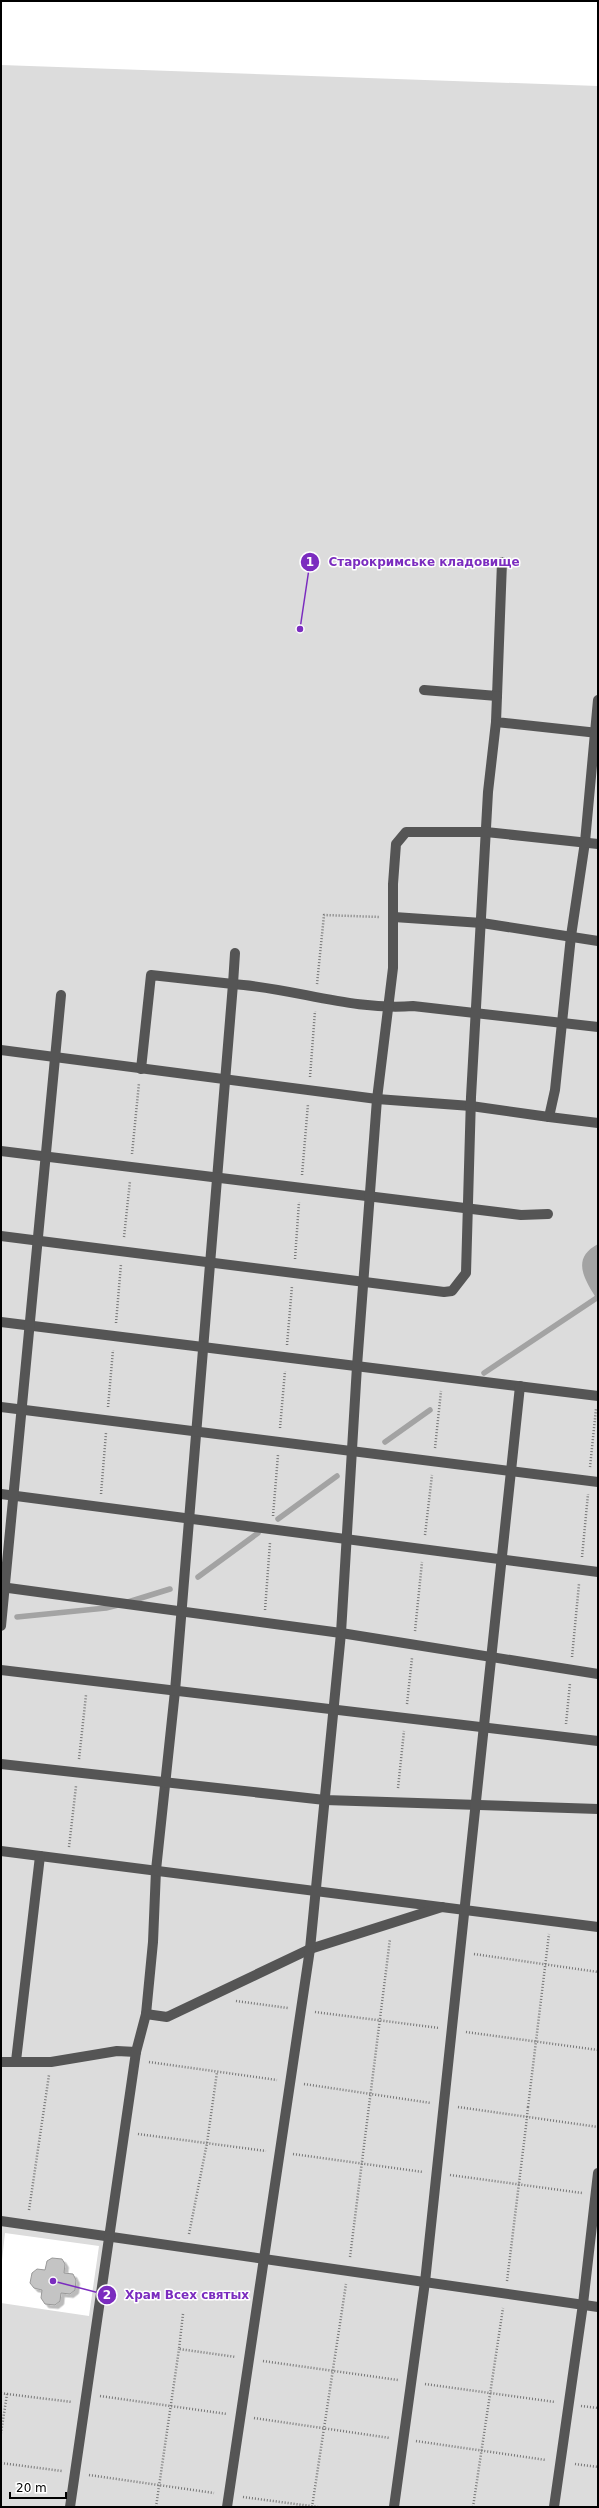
<svg xmlns="http://www.w3.org/2000/svg" width="599" height="2508" font-family="'DejaVu Sans',sans-serif">
	<defs>
		<filter id="shadow"><feDropShadow dx="3.5" dy="3.5" stdDeviation="0" flood-color="#0004"/></filter>
	</defs>
	<rect width="100%" height="100%" fill="#fff"/>
	<polygon fill="#dcdcdc" points="1,65 598,86 598,2507 1,2507 1,2303 89,2316 99,2246 5,2233 1,2270"/>
	<path fill="#a3a3a3" d="M 598,1244 L 598,1301 C 585,1280 570,1259 598,1244 Z"/>
	<g fill="none" stroke-linecap="round" stroke-linejoin="round">
		<g stroke="#a3a3a3" stroke-width="5.5">
			<polyline points="484,1373 598,1297"/>
			<polyline points="385,1442 430,1410"/>
			<polyline points="278,1519 337,1476"/>
			<polyline points="198,1577 258,1533"/>
			<polyline points="128,1602 170,1589"/>
			<polyline points="17,1617 106,1608 118,1605"/>
		</g>
	</g>
	<polygon fill="#c4c4c4" stroke="#999" filter="url(#shadow)" points="52,2258 62,2259 65,2264 64,2273 73,2274 76,2280 75,2290 70,2294 61,2293 60,2301 55,2305 45,2304 41,2298 42,2290 34,2288 30,2283 32,2273 37,2269 45,2270 47,2261"/>
	<g fill="none" stroke-linecap="round" stroke-linejoin="round">
		<g stroke="#777" stroke-width="2.5" stroke-dasharray="1 2" stroke-linecap="butt">
			<polyline points="317,984 324,915 380,917"/>
			<polyline points="310,1077 315,1011"/>
			<polyline points="132,1154 139,1083"/>
			<polyline points="302,1175 308,1104"/>
			<polyline points="124,1237 130,1181"/>
			<polyline points="295,1259 299,1202"/>
			<polyline points="116,1323 121,1264"/>
			<polyline points="287,1345 292,1286"/>
			<polyline points="108,1407 113,1350"/>
			<polyline points="280,1428 285,1371"/>
			<polyline points="435,1448 441,1391"/>
			<polyline points="590,1467 596,1409"/>
			<polyline points="101,1494 106,1433"/>
			<polyline points="273,1516 278,1455"/>
			<polyline points="425,1535 432,1475"/>
			<polyline points="582,1557 588,1494"/>
			<polyline points="265,1610 270,1543"/>
			<polyline points="415,1631 422,1562"/>
			<polyline points="572,1657 579,1584"/>
			<polyline points="407,1704 412,1658"/>
			<polyline points="566,1724 570,1683"/>
			<polyline points="79,1759 86,1695"/>
			<polyline points="398,1788 404,1731"/>
			<polyline points="69,1847 76,1786"/>
			<polyline points="474,1954 598,1972"/>
			<polyline points="236,2001 288,2008"/>
			<polyline points="315,2012 439,2028"/>
			<polyline points="466,2032 598,2050"/>
			<polyline points="149,2062 277,2080"/>
			<polyline points="304,2084 431,2103"/>
			<polyline points="458,2107 598,2127"/>
			<polyline points="528,2107 549,1934"/>
			<polyline points="138,2134 266,2151"/>
			<polyline points="293,2154 423,2172"/>
			<polyline points="450,2175 582,2193"/>
			<polyline points="29,2210 49,2075"/>
			<polyline points="189,2234 207,2143 217,2072"/>
			<polyline points="350,2257 390,1939"/>
			<polyline points="507,2281 526,2126"/>
			<polyline points="183,2314 179,2349 236,2357"/>
			<polyline points="263,2361 398,2380"/>
			<polyline points="425,2384 555,2402"/>
			<polyline points="1,2393 7,2394 1,2433"/>
			<polyline points="7,2394 72,2402"/>
			<polyline points="100,2396 227,2414"/>
			<polyline points="581,2406 598,2408"/>
			<polyline points="254,2418 390,2438"/>
			<polyline points="416,2441 546,2460"/>
			<polyline points="1,2463 62,2471"/>
			<polyline points="575,2464 598,2467"/>
			<polyline points="89,2475 214,2493"/>
			<polyline points="243,2497 318,2507"/>
			<polyline points="156,2507 179,2349"/>
			<polyline points="312,2507 346,2284"/>
			<polyline points="473,2507 503,2308"/>
		</g>
		<g stroke="#555" stroke-width="10">
			<polyline points="424,690 497,696 502,562"/>
			<polyline points="497,696 496,722 598,733"/>
			<polyline points="598,700 585,842 571,936 555,1090 549,1117 598,1123"/>
			<polyline points="394,917 482,923 598,941"/>
			<path d="M 235,953 L 233,984 C 294,988 352,1011 413,1006 L 598,1027"/>
			<polyline points="1,1050 377,1099 471,1106 549,1117"/>
			<polyline points="141,1069 151,975 233,984 175,1691 156,1870 153,1942 146,2014"/>
			<polyline points="1,1151 521,1215 548,1214"/>
			<polyline points="1,1236 444,1292 452,1291 466,1273 471,1097 488,792 496,722"/>
			<polyline points="1,1322 598,1396"/>
			<polyline points="1,1407 598,1482"/>
			<polyline points="1,1494 598,1572"/>
			<polyline points="1,1587 341,1633 598,1674"/>
			<polyline points="1,1626 61,995"/>
			<polyline points="1,1670 598,1741"/>
			<polyline points="1,1764 325,1800 598,1809"/>
			<polyline points="1,1851 598,1927"/>
			<polyline points="16,2061 40,1856"/>
			<polyline points="1,2062 51,2062 117,2051 136,2052"/>
			<polyline points="1,2221 598,2307"/>
			<polyline points="70,2507 136,2052 146,2014 167,2017 310,1949 442,1907"/>
			<polyline points="227,2507 310,1949 341,1633 357,1366 377,1099 393,968 393,884 396,844 406,832 486,832 598,844"/>
			<polyline points="394,2507 425,2282 520,1386"/>
			<polyline points="554,2507 583,2304 598,2173"/>
		</g>
		<polyline stroke="#777" stroke-width="2.5" stroke-dasharray="1 2" stroke-linecap="butt" points="526,2126 528,2107"/>
	</g>
	<path fill="none" stroke="#7b2cbf" stroke-width="1.5" d="M300 629L310 562M53 2281L107 2295"/>
	<g fill="#7b2cbf" stroke="#fff" stroke-width="1.5">
		<circle cx="300" cy="629" r="4"/>
		<circle cx="53" cy="2281" r="4"/>
		<circle cx="310" cy="562" r="10"/>
		<circle cx="107" cy="2295" r="10"/>
	</g>
	<g font-size="12" text-anchor="middle" font-weight="bold" fill="#fff">
		<text x="310" y="566">1</text>
		<text x="107" y="2299">2</text>
	</g>
	<g font-size="12" text-anchor="middle" font-weight="bold" fill="#7b2cbf" stroke="#fff" stroke-width="3" stroke-linejoin="round" paint-order="stroke">
		<text x="424" y="566">Старокримське кладовище</text>
		<text x="187" y="2299">Храм Всех святых</text>
	</g>
	<rect width="599" height="2508" fill="none" stroke="#000000" stroke-width="4"/>
	<path d="M10 2492v6h56v-6" fill="none" stroke="#000000" stroke-width="2"/>
	<text x="16" y="2492" font-size="12" fill="#000000" stroke="#ffffff" stroke-width="3" paint-order="stroke">20 m</text>
</svg>
